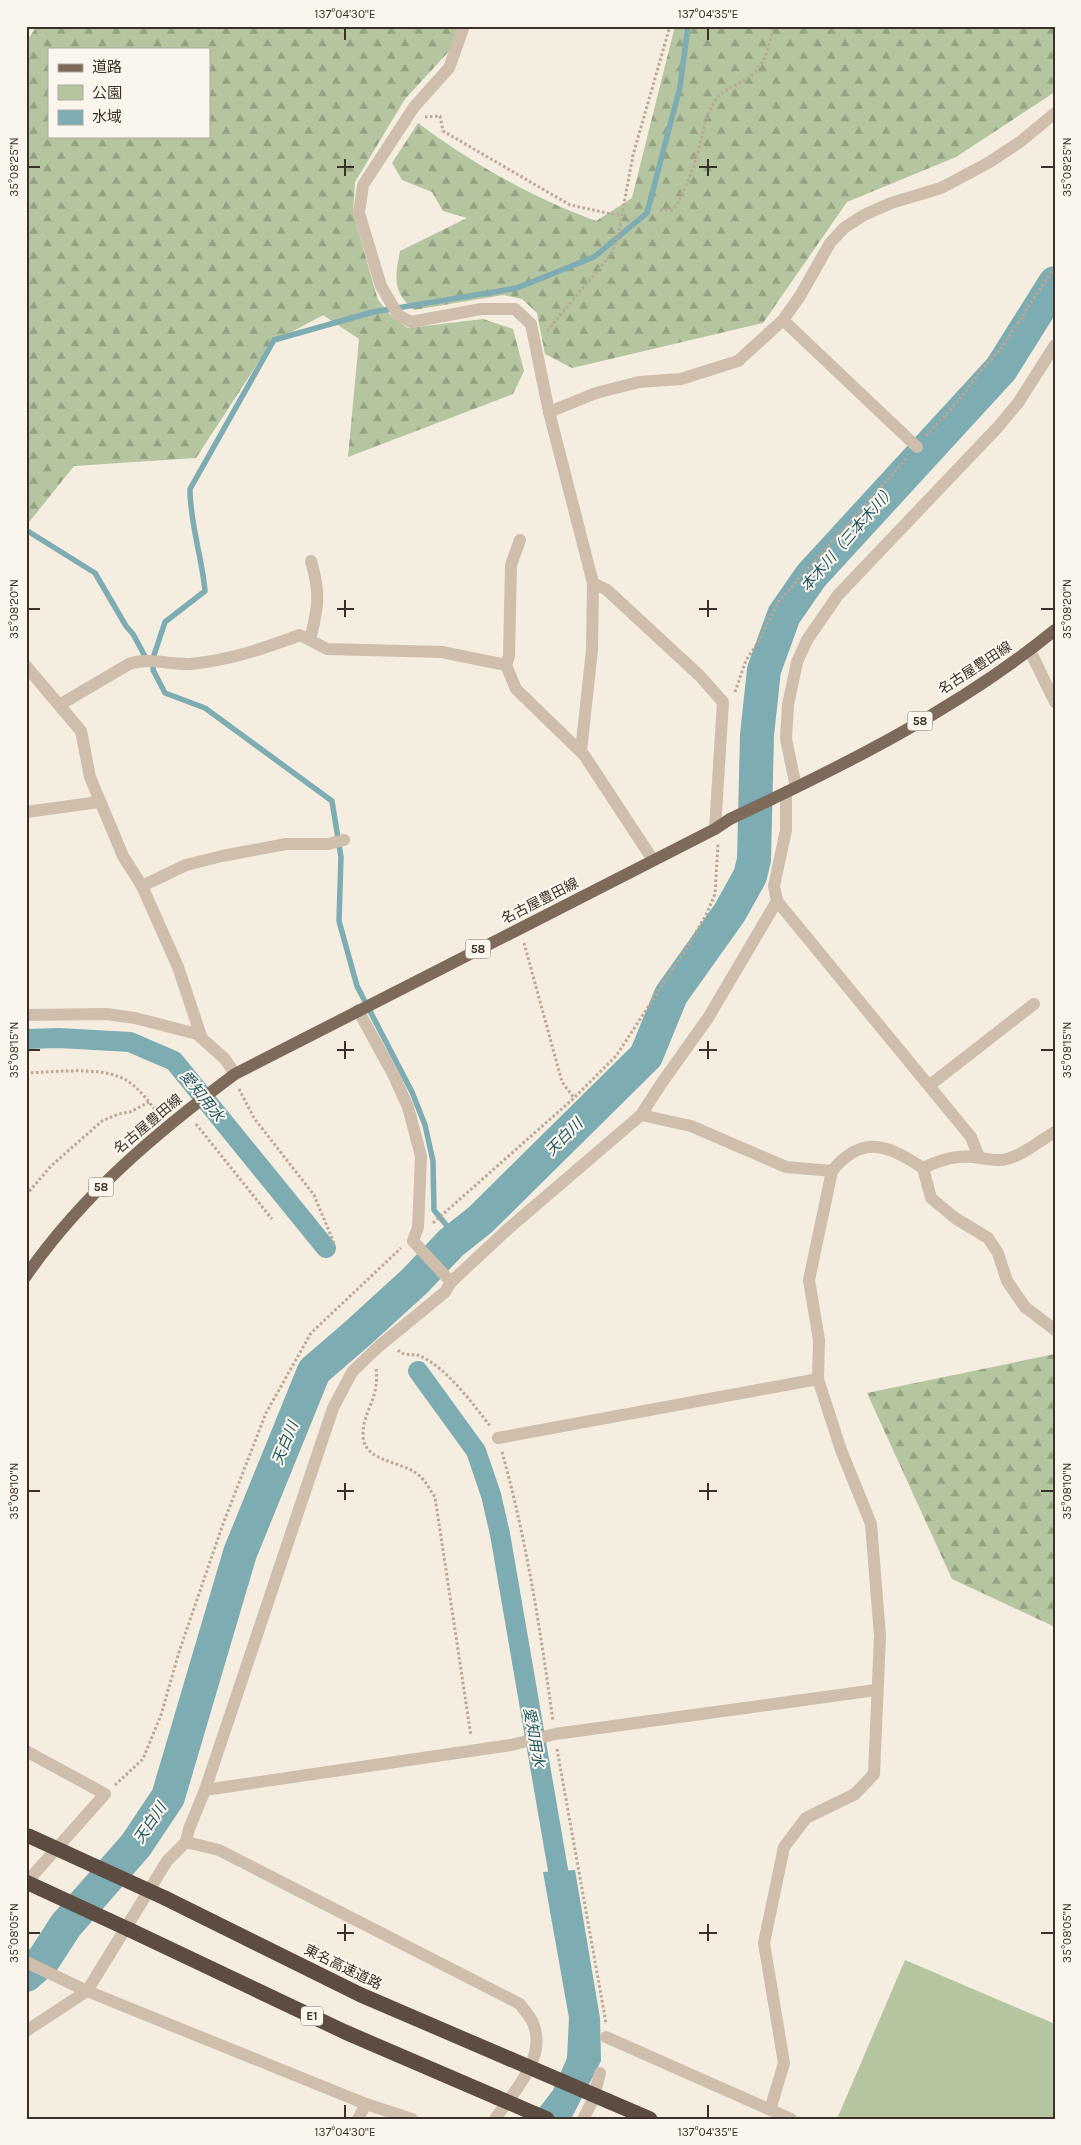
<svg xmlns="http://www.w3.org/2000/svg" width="1081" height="2145" font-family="Karla,'Noto Sans JP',sans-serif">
	<defs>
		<pattern id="forest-firs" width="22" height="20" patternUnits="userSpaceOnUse" patternTransform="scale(1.25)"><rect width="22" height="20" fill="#b4c59f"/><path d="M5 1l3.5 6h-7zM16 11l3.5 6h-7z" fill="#94a182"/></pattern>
	</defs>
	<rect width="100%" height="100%" fill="#f5ede0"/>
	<g fill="url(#forest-firs)" fill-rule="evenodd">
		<path d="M 37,26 L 460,26 L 452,48 L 405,99 L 355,182 L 353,213 L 378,300 L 393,318 L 408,328 L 483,319 L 513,329 L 524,371 L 513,394 L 348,457 L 359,339 L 323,315 L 271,343 L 196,458 L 74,466 L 26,526 L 26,42 ZM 49,49 L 209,49 L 209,136 L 49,136 Z"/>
		<path d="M 675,26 L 1055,26 L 1055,92 L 956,157 L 847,202 L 763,323 L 572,368 L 545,354 L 537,313 L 522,299 L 503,295 L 414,310 C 392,291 395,278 400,251 L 467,218 L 443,211 L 432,192 L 402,180 L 392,163 L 418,123 C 471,163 533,198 596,221 L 632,198 Z"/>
		<polygon points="1055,1354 1055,1627 952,1579 867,1393"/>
	</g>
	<polygon fill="#b4c59f" points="905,1960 1055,2024 1055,2119 837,2119"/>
	<polygon fill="#7dacb3" points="575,1870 600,2018 601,2061 571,2119 531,2119 553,2090 567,2058 569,2018 543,1872"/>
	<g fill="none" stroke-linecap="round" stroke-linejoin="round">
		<g stroke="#7dacb3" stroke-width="5.5">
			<polyline points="26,530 95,573 126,626 133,634 147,660"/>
			<path d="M 457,1238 L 434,1210 L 433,1161 L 425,1125 L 412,1092 L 357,986 L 339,921 L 341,857 L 332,801 L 205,708 L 165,693 L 153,670 L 154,655 L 165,622 L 205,591 C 202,557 190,524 190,489 L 274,340 L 373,312 L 517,288 L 594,257 L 647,213 L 680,87 L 688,26"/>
		</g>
		<g stroke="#7dacb3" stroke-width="20">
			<polyline points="26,1039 59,1038 130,1042 174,1061 326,1248"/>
			<polyline points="418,1371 476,1451 491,1495 500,1534 563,1899"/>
		</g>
		<polyline stroke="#7dacb3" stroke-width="34" points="26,1975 44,1959 66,1925 136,1845 168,1797 240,1553 314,1371 358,1333 415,1281 451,1243 480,1220 646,1056 671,995 730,912 750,876 754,860 757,735 764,670 784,615 811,576 1001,369 1055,283"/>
		<g stroke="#baa895" stroke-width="3" stroke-dasharray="2.5 2.5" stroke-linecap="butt">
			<polyline points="425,117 440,116 443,131 570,205 621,216"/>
			<path d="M 660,210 L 672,210 L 677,205 C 684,190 691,175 696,159 C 702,139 704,118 715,101 C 721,90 733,87 743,81 C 764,70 770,47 773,26"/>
			<polyline points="547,331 612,253 618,236 633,155 670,26"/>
			<polyline points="926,436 959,400 982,369 1001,349 1055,266"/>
			<polyline points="735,692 746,660 757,644 779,601 907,458"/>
			<polyline points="524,943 562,1082 574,1098"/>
			<path d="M 26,1073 C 54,1072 95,1067 120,1077 C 137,1084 148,1101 159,1115"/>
			<polyline points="239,1089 254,1118 314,1195 334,1243"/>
			<polyline points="196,1124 272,1219"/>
			<polyline points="26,1195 51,1166 102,1121 118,1114 130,1112 149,1102"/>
			<polyline points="433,1223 574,1098 616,1056 686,949 706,915 715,894 718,844"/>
			<path d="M 398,1350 C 404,1357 413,1353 420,1356 C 446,1367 474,1405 490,1426"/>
			<path d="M 376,1369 C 380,1399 362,1412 363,1436 C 364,1461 399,1461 416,1473 C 425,1479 429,1489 435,1497 L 471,1736"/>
			<path d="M 502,1452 C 527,1542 540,1628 553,1721"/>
			<polyline points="557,1749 606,2023"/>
			<polyline points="115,1785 143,1759 161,1715 179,1652 223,1524 266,1413 311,1333 401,1248"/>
		</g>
		<g stroke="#cebeab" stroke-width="12">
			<polyline points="464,26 449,68 414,107 363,185 359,213 381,286 398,315 411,322 481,309 515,309 531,324 549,412 593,583 592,650 581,751"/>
			<polyline points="783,320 917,447"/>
			<polyline points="549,412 596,393 639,382 681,379 738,361 783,320 800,296 830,243 844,228 864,215 891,203 941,188 988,163 1020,142 1055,113"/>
			<polyline points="593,583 607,590 700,676 723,702 715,829"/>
			<path d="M 310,640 C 318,607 321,595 311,561"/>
			<polyline points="1030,651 1055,702"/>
			<polyline points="506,665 509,656 511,565 520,540"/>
			<polyline points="26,666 81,731 90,777 123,856 142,886 178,967 201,1036 197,1034"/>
			<path d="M 61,704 L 129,664 C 149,657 169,665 190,664 C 231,660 262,649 300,635 L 327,649 L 442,652 L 506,665 L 516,689 L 584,755 L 653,860"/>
			<polyline points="796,787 786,739 788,705 797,662 807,640 838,595 997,428 1018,403 1055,345"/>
			<polyline points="786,792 786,830 774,886 777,901 971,1137 979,1157"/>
			<polyline points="26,812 99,802"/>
			<polyline points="142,886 186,865 222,856 286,844 328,844 344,840"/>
			<polyline points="358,1010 394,1076 408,1107 421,1156 418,1227 413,1241 451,1282"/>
			<polyline points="26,1015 106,1014 135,1018 197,1034 225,1059 235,1074"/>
			<polyline points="930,1085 1034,1004"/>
			<polyline points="641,1115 691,1126 786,1167 832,1171"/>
			<path d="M 923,1168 C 942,1159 959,1154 980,1158 C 990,1159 997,1162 1007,1159 C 1025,1154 1039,1141 1055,1132"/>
			<polyline points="498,1438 818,1379"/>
			<polyline points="26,1751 105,1794 26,1883"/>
			<polyline points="205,1790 511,1745 555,1734 876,1690"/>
			<path d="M 186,1842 L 219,1850 L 520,2004 C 524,2010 530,2016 533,2023 C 548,2058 513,2092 495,2119"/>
			<polyline points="26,1962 87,1991 366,2104 412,2119"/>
			<polyline points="26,2031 87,1991 167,1861 186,1842 189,1829 205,1790 333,1408 352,1372 378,1347 445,1292 451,1282 508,1229 641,1115 661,1084 708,1018 777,901"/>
			<polyline points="606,2037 791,2119"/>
			<path d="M 770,2110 L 784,2063 L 764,1943 L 784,1847 L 806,1818 L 855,1794 L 874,1774 L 880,1636 L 871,1524 L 841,1450 L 818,1379 L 819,1340 L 809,1280 L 832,1171 C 863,1133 889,1146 923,1168 L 931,1198 L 955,1218 L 988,1238 L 998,1253 L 1007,1281 L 1025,1307 L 1055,1330"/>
			<polyline points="358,2119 366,2104"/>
			<polyline points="583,2119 593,2100 600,2073"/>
		</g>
		<path stroke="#7e6a5b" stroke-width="12" d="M 26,1276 C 82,1195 157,1132 235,1074 L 715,829 L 730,819 C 843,766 958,709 1055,630"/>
		<g stroke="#5d4c41" stroke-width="15">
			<polyline points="165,1898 361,1995 510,2059"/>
			<polyline points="130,1930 345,2032 496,2097"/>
			<polyline points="608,2101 650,2119"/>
		</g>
		<g stroke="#5d4c41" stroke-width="15">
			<polyline points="29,1836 165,1898"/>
			<polyline points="26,1882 130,1930"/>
			<polyline points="510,2059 608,2101"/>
			<polyline points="496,2097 547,2119"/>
		</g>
	</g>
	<path fill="none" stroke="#3b312a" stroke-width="2" d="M 345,28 L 345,40M 708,28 L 708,40M 345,159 L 345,176M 708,159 L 708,176M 28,167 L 40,167M 337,167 L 354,167M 699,167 L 717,167M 1041,167 L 1054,167M 345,600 L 345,617M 708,600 L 708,617M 28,609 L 40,609M 337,609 L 354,609M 699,609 L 717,609M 1041,609 L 1054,609M 345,1041 L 345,1059M 708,1041 L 708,1059M 28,1050 L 40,1050M 337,1050 L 354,1050M 699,1050 L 717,1050M 1041,1050 L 1054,1050M 345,1483 L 345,1500M 708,1483 L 708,1500M 28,1491 L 40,1491M 337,1491 L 354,1491M 699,1491 L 717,1491M 1041,1491 L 1054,1491M 345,1924 L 345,1941M 708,1924 L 708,1941M 28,1933 L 40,1933M 337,1933 L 354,1933M 699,1933 L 717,1933M 1041,1933 L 1054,1933M 345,2105 L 345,2118M 708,2105 L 708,2118"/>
	<g text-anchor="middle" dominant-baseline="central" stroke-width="4" stroke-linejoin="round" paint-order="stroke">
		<g fill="#fbf6ed" stroke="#756c64" stroke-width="1">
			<rect x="907.5" y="711.5" width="25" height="19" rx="4"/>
			<rect x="465.5" y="939.5" width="25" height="19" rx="4"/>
			<rect x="88.5" y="1177.5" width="25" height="19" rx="4"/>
			<rect x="301" y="2006.5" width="22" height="19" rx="4"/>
		</g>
		<g font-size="12" font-weight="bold" fill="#3b312a">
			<text x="920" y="721">58</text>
			<text x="478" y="949">58</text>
			<text x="101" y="1187">58</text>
			<text x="312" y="2016">E1</text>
		</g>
		<g font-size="14" fill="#3b312a" stroke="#fbf6ed">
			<text transform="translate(975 668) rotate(-33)">名古屋豊田線</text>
			<text transform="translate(540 901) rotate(-27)">名古屋豊田線</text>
			<text transform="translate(148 1124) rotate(-40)">名古屋豊田線</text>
			<text transform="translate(343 1967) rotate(26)">東名高速道路</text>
		</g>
		<g font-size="15" font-style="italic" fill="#1d5560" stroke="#fbf6ed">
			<text transform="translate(848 538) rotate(-49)">本木川（三本木川）</text>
			<text transform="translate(202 1096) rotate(51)">愛知用水</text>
			<text transform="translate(564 1137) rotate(-45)">天白川</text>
			<text transform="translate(285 1443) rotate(-68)">天白川</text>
			<text transform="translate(534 1737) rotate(80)">愛知用水</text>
			<text transform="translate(150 1823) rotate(-56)">天白川</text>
		</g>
	</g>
	<rect width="1081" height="2145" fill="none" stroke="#fbf6ed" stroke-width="55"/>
	<rect x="48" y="48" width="162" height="90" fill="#fbf6ed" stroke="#aea79f"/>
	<rect x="58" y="64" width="25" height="8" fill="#7e6a5b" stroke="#aea79f"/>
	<text x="92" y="72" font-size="15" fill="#3b312a">道路</text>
	<rect x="58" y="85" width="25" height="15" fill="#b4c59f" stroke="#aea79f"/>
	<text x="92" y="98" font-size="15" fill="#3b312a">公園</text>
	<rect x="58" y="110" width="25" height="15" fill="#7dacb3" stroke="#aea79f"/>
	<text x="92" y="122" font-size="15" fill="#3b312a">水域</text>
	<rect x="28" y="28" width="1026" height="2090" fill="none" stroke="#3b312a" stroke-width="2"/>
	<g font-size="12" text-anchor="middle" fill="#3b312a">
		<text x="345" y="18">137°04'30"E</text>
		<text x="708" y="18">137°04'35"E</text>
		<text transform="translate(14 167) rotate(-90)" y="4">35°08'25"N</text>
		<text transform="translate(1067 167) rotate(-90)" y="4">35°08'25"N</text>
		<text transform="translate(14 609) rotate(-90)" y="4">35°08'20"N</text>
		<text transform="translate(1067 609) rotate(-90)" y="4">35°08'20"N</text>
		<text transform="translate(14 1050) rotate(-90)" y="4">35°08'15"N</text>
		<text transform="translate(1067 1050) rotate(-90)" y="4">35°08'15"N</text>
		<text transform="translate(14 1491) rotate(-90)" y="4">35°08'10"N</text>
		<text transform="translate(1067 1491) rotate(-90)" y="4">35°08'10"N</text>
		<text transform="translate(14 1933) rotate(-90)" y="4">35°08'05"N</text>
		<text transform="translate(1067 1933) rotate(-90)" y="4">35°08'05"N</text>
		<text x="345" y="2136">137°04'30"E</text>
		<text x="708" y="2136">137°04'35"E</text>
	</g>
</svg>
